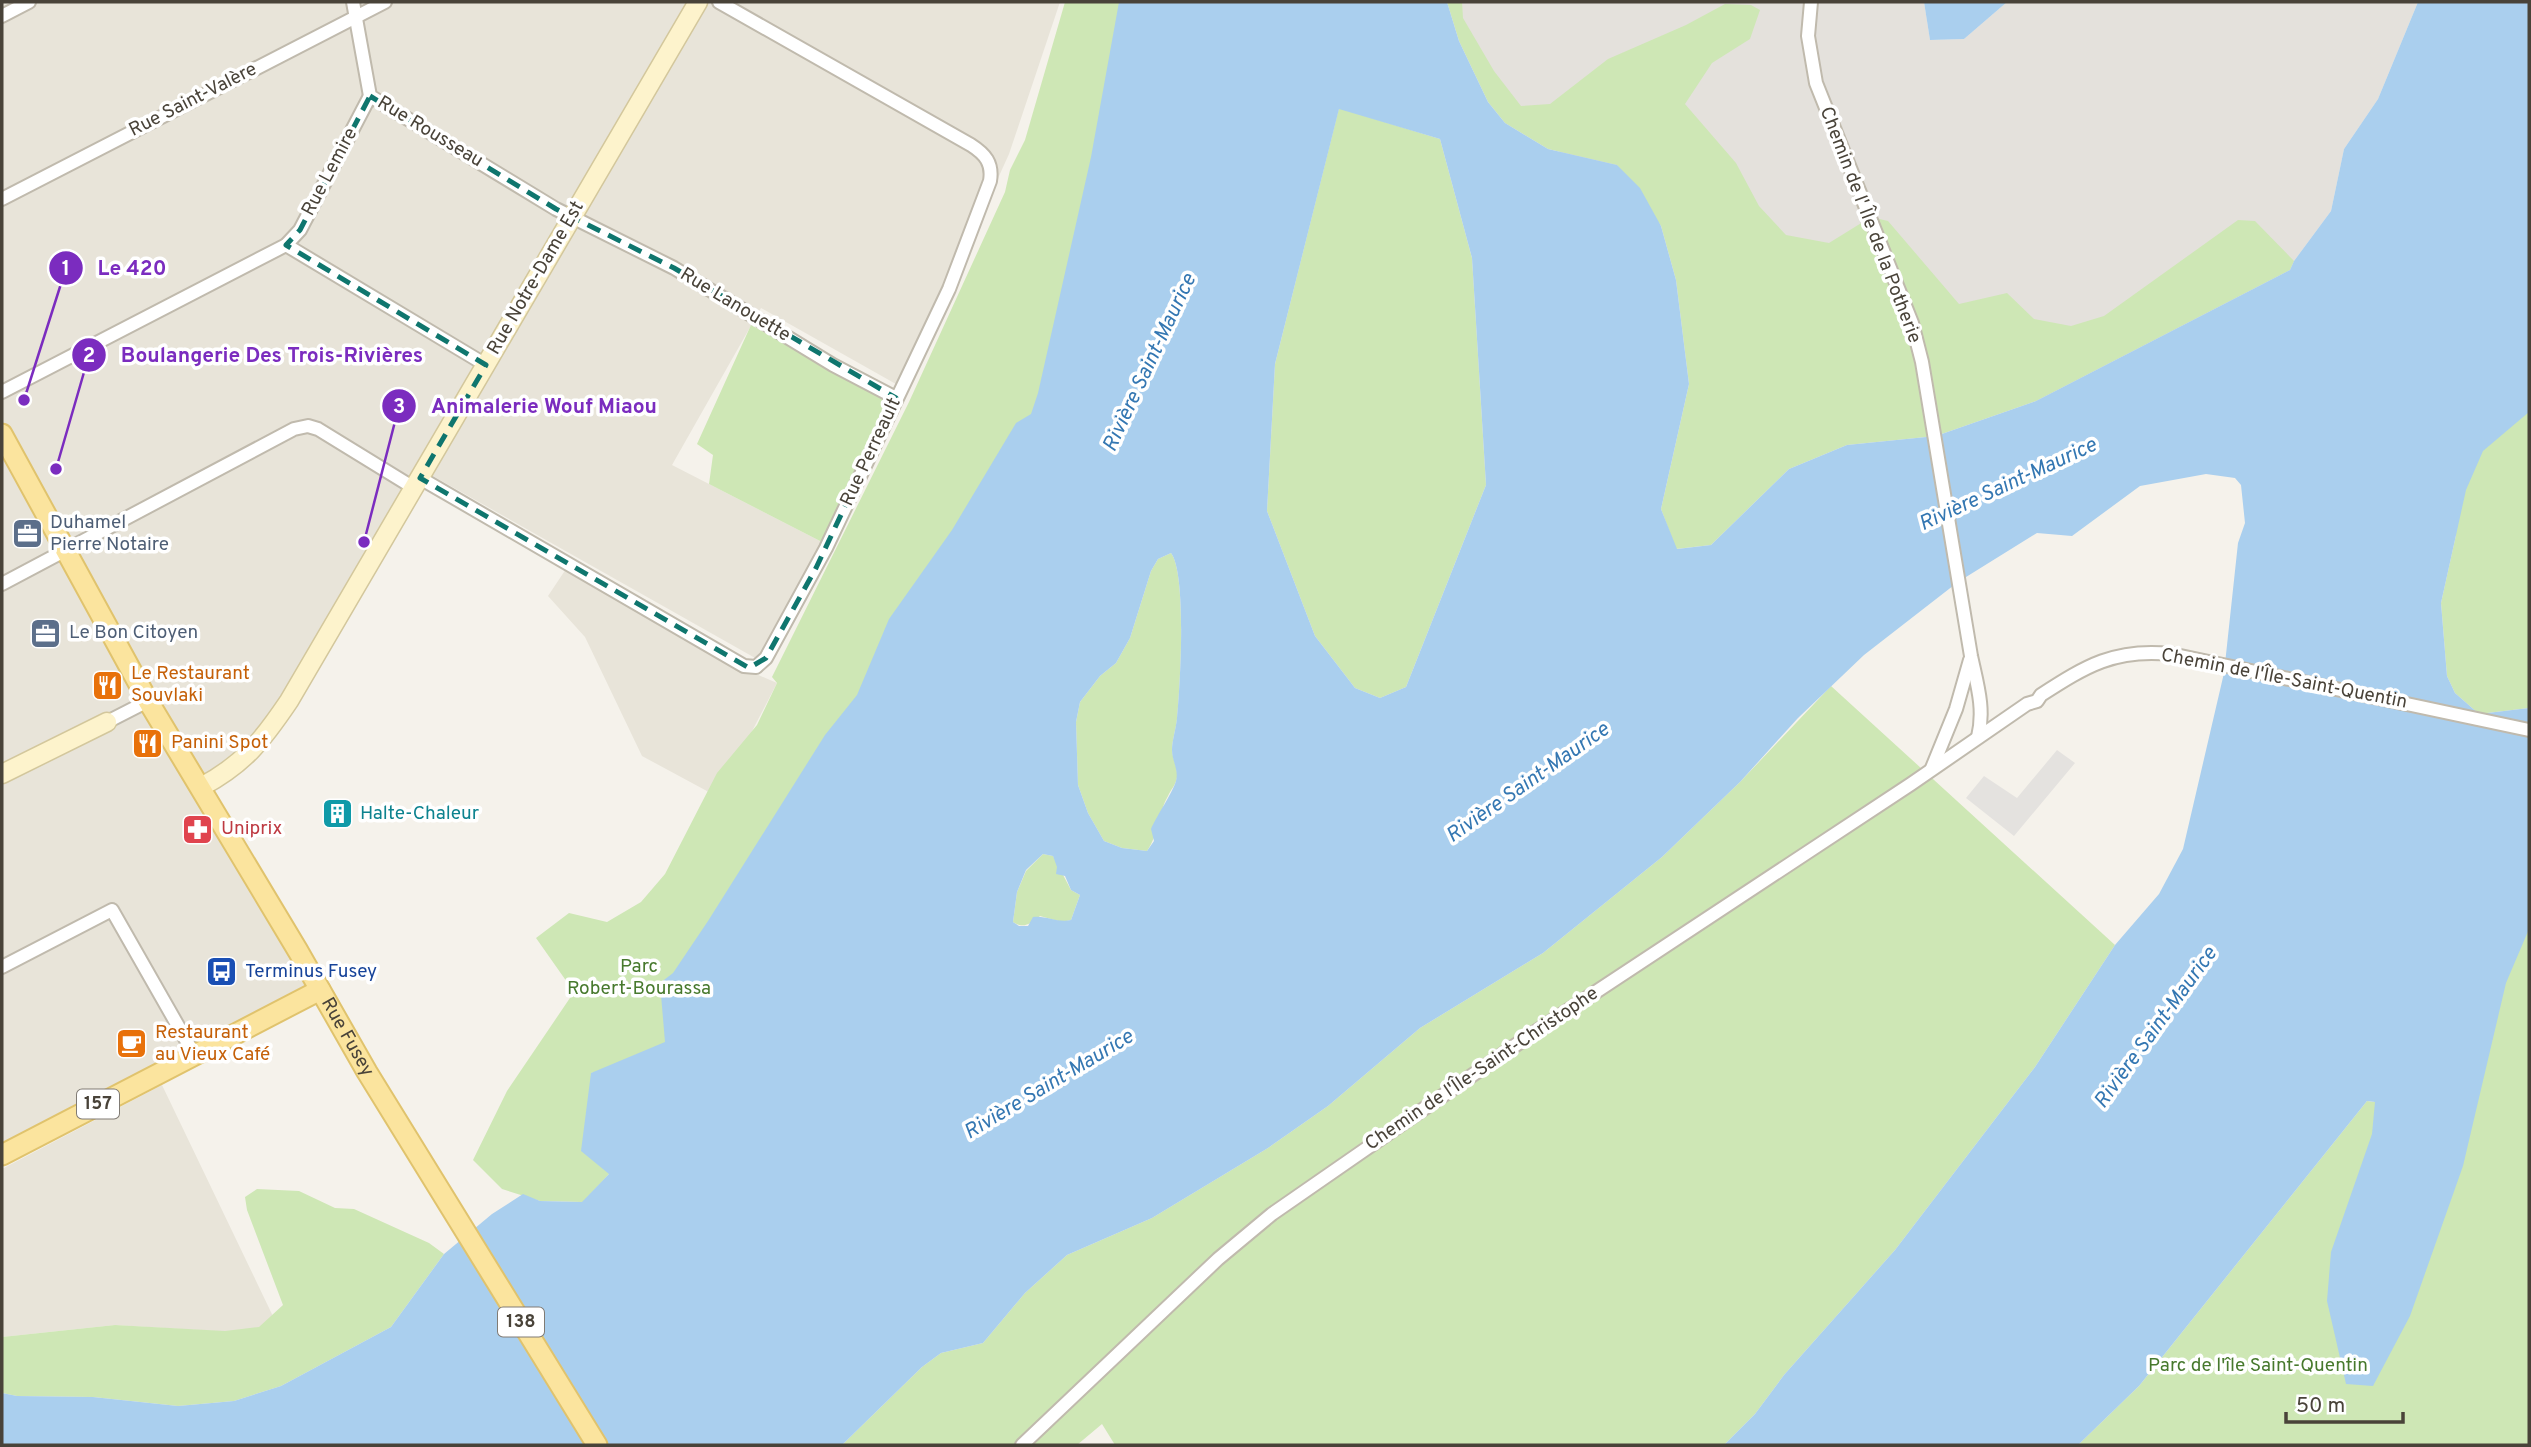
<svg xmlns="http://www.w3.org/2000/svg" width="2531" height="1447" font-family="Overpass,sans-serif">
	<rect width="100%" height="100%" fill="#f5f2eb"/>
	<g fill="#e8e4d9">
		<polygon points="2,2 698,2 484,371 709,2 1060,2 1009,154 903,388 761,308 672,465 822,542 764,663 424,471 289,701 201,787 320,990 2,1155"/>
		<polygon points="566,569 756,674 777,683 718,797 642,756 585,637 548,596"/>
		<polygon points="162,1085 282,1335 115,1325 2,1337 2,1169"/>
	</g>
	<polygon fill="#e4e1dc" points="1447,2 1924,2 1930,40 1964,39 2007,2 2418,2 2378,99 2344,149 2331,211 2294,261 2290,270 2036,401 1505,123"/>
	<g fill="#cee7b5">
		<polygon points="1065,2 1125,2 1040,415 670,1060 591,1073 610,1173 583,1202 540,1201 502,1189 473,1160 507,1091 574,992 536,938 569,913 607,922 641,902 665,874 717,773 757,725 777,683 772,677 909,402 1005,192 1010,170 1025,140"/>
		<polygon points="1447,2 1462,2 1463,18 1494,71 1521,106 1550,104 1608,59 1686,25 1725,4 1751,5 1760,10 1750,39 1712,63 1685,104 1736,163 1759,206 1786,235 1829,243 1871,217 1888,221 1959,304 2007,293 2034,319 2071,326 2104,316 2238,220 2255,221 2294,261 2290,270 2036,401 1936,436 1847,445 1789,469 1711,545 1676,549 1661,509 1689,384 1676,280 1661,226 1617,165 1548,149 1505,123 1488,102 1459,41"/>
		<polygon points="1339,108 1440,139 1472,258 1486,485 1406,687 1380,698 1355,688 1315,636 1267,511 1275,364"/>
		<polygon points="2529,303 2529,708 2479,714 2455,693 2447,676 2441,603 2456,535 2444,482"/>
		<polygon points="751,325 896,405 822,542 709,484 713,455 697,444"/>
		<path d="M 1171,553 C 1187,574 1180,689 1177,719 C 1176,729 1172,740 1172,751 C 1173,760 1178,768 1177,777 C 1176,785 1171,789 1168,796 C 1158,813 1159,834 1147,851 L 1122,848 L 1104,841 L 1088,813 L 1078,785 L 1076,722 L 1080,702 L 1100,676 L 1116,663 L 1130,638 L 1151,571 L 1158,559 Z"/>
		<polygon points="1831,686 2115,945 2035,1067 1895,1250 1784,1375 1755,1414 1724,1445 1115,1445 1102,1424 1077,1445 842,1445 922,1367 941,1353 983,1343 1025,1293 1067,1255 1152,1218 1268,1148 1328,1106 1420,1028 1543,953 1662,857 1740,782"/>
		<path d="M 1043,854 L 1053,856 L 1071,890 L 1080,895 L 1071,920 L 1062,922 L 1040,916 C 1030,924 1024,929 1013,922 L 1017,892 L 1026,871 Z"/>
		<polygon points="2529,856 2529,1445 2078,1445 2139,1386 2367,1101 2374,1102"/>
		<polygon points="257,1189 299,1191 335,1208 354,1209 429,1243 444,1254 391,1327 281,1386 234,1401 178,1406 93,1397 17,1396 2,1393 2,1337 115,1325 225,1331 259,1327 283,1305 247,1210 245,1197"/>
	</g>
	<polygon fill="#e4e2df" points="2057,750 2075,763 2014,836 1966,798 1984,776 2017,798"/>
	<g fill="#aacfee" fill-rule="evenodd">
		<path d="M 1119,2 L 1447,2 L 1459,41 L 1488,102 L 1505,123 L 1548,149 L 1617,165 L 1640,188 L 1661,226 L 1676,280 L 1689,384 L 1661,509 L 1677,549 L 1711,545 L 1789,469 L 1847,445 L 1936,436 L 2036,401 L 2290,270 L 2294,261 L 2331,211 L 2344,149 L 2378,99 L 2418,2 L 2529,2 L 2529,412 L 2483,451 L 2466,490 L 2441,603 L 2447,676 L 2455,693 L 2479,714 L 2529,708 L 2529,929 L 2506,983 L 2463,1166 L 2410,1316 L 2373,1386 L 2346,1384 L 2327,1301 L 2331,1252 L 2372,1134 L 2375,1102 L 2367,1101 L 2139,1386 L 2078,1445 L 1724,1445 L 1755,1414 L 1784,1375 L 1895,1250 L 2035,1067 L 2115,945 L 2159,894 L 2183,849 L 2224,673 L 2238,543 L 2245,523 L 2241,485 L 2235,478 L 2206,474 L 2140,486 L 2072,536 L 2037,533 L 1958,582 L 1864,655 L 1798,718 L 1740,782 L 1662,857 L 1543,953 L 1420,1028 L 1328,1106 L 1268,1148 L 1152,1218 L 1067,1255 L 1025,1293 L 983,1343 L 941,1353 L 922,1367 L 842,1445 L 2,1445 L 2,1393 L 17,1396 L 93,1397 L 178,1406 L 234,1401 L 281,1386 L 391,1327 L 444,1254 L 492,1214 L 523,1194 L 540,1201 L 582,1202 L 609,1174 L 581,1151 L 591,1073 L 665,1042 L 660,983 L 673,973 L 708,921 L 825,735 L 857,695 L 889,619 L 952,530 L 1016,423 L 1031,414 L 1038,393 L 1091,157 ZM 1339,109 L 1440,139 L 1472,258 L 1486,485 L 1406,687 L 1380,698 L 1355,688 L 1315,636 L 1267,511 L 1275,364 ZM 1171,553 C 1187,574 1180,688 1177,718 C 1176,729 1172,740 1172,750 C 1172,761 1179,770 1176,781 C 1172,794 1157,815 1151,829 L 1154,841 L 1147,851 L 1122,848 L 1104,841 L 1088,813 L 1078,785 L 1076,722 L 1080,702 L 1100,676 L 1116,663 L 1130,638 L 1151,571 L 1158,559 ZM 1043,854 L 1053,856 L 1057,867 L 1056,874 L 1065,876 L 1071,890 L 1080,895 L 1071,920 C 1057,923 1046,915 1033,917 L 1028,926 L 1019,926 L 1013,922 L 1017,892 L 1026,870 Z"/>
		<polygon points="1924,2 2007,2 1964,39 1930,40"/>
	</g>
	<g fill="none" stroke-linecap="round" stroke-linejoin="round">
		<defs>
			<g id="street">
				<polyline points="353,2 370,96 556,209 674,268 833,365 896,398"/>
				<path d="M 1811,2 L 1808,36 L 1816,83 L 1912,323 L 1922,362 L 1971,656 C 1977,684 1985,709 1978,737"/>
				<polyline points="2,16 29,2"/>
				<polyline points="2,199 385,2"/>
				<polyline points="286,245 300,230 370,96"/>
				<polyline points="2,392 286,245 486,365"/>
				<path d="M 420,478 L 744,666 L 756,667 L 766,658 L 826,548 L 949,289 L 990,181 C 993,163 985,154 971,145 L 719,2"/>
				<polyline points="2,584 294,429 308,426 318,429 414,488"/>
				<polyline points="107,722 148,701"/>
				<polyline points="1932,768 1956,709 1970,660"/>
				<polyline points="2,967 112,910 194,1054"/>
				<path d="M 1022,1445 L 1218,1259 L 1272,1214 L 1523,1040 L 1911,784 L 2027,704 L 2037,701 L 2041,695 C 2086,666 2115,648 2171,654 L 2529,730"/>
			</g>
			<g id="secondary">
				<polyline points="2,774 107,722"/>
				<path d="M 201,787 C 244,764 262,741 289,701 L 698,2"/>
			</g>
			<g id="primary">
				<path id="s1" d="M 2,434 L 148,701 L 298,951 L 367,1072 L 597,1445"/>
				<polyline points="2,1155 320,990"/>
			</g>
		</defs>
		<use href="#street" stroke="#c0baad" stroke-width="16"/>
		<use href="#secondary" stroke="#d3c79c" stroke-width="21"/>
		<use href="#primary" stroke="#e0c36d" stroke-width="23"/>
		<use href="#street" stroke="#fff" stroke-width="12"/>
		<use href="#secondary" stroke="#fdf3cc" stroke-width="18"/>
		<use href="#primary" stroke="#fbe49e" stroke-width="19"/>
	</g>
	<path fill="none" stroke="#0f766e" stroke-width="5" stroke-dasharray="14 9" stroke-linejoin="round" d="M 370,96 L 556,209 L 674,268 L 896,398 L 816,568 L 766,658 L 749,668 L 420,478 L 486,365 L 286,245 L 300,230 Z"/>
	<defs>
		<symbol id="office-square" viewBox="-11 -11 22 22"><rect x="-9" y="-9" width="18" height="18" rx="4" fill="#5c6f8a" stroke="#fff"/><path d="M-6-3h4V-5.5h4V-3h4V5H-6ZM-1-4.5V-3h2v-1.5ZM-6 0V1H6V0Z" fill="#fff"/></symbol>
		<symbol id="restaurant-square" viewBox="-11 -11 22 22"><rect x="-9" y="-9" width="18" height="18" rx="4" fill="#e8710a" stroke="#fff"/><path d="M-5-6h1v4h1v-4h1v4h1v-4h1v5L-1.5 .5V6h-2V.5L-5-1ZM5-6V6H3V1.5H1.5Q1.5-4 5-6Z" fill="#fff"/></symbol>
		<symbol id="building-square" viewBox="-11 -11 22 22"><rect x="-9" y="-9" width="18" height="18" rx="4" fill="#0f9aa8" stroke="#fff"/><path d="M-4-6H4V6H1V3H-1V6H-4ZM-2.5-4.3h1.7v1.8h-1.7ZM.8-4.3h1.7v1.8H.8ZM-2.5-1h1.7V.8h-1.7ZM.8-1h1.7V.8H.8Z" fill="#fff"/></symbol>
		<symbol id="pharmacy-square" viewBox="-11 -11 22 22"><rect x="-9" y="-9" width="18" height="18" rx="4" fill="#e0444e" stroke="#fff"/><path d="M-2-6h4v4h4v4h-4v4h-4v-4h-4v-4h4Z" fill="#fff"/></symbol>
		<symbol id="bus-square" viewBox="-11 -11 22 22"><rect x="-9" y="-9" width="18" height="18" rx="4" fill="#1a4fb4" stroke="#fff"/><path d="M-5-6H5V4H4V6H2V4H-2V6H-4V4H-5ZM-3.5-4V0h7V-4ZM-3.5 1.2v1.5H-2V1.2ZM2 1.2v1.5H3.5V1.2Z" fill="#fff"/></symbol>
		<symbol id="cafe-square" viewBox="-11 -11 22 22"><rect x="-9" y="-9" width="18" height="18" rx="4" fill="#e8710a" stroke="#fff"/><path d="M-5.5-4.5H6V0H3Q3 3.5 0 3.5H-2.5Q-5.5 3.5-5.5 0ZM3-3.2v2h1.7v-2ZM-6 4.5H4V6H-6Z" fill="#fff"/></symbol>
	</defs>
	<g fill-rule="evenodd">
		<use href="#office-square" x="10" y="516" width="35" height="35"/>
		<use href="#office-square" x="28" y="616" width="35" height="35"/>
		<use href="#restaurant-square" x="90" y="668" width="35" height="35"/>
		<use href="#restaurant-square" x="130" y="726" width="35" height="35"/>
		<use href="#building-square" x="320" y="796" width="35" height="35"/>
		<use href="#pharmacy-square" x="180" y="812" width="35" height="35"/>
		<use href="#bus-square" x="204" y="954" width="35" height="35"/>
		<use href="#cafe-square" x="114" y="1026" width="35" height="35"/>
	</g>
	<g text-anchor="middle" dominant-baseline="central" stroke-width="7" stroke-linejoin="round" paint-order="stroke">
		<g fill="#fff" stroke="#807b74" stroke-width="2">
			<rect x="77" y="1089.5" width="42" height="29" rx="5"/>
			<rect x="498" y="1307.5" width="46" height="29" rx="5"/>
		</g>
		<g font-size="18" font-weight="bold" fill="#494339">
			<text x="98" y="1104">157</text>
			<text x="521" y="1322">138</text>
		</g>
		<g font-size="19" fill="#494339" stroke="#fff">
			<text transform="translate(193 100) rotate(-27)">Rue Saint-Valère</text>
			<text transform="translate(430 132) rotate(31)">Rue Rousseau</text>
			<text transform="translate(330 172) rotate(-62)">Rue Lemire</text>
			<text transform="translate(1870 225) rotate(69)">Chemin de l' Île de la Potherie</text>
			<text transform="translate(536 278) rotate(-60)">Rue Notre-Dame Est</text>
			<text transform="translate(735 305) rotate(31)">Rue Lanouette</text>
			<text transform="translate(871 452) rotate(-65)">Rue Perreault</text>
			<text transform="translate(2284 679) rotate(11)">Chemin de l'Île-Saint-Quentin</text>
			<text stroke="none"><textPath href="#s1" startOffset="695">Rue Fusey</textPath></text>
			<text transform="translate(1482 1069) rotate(-34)">Chemin de l'Île-Saint-Christophe</text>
		</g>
		<g font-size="19" fill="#4e5e75" stroke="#fff" text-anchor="start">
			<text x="50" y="523">Duhamel<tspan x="50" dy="22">Pierre Notaire</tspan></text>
			<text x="69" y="633">Le Bon Citoyen</text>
		</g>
		<g font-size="19" fill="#c56008" stroke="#fff" text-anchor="start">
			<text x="131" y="674">Le Restaurant<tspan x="131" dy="22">Souvlaki</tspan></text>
			<text x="171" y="743">Panini Spot</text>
			<text x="155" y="1033">Restaurant<tspan x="155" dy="22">au Vieux Café</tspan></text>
		</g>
		<g font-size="19" fill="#0d838f" stroke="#fff" text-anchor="start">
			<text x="360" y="814">Halte-Chaleur</text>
		</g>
		<g font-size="19" fill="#be3a42" stroke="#fff" text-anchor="start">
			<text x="221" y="829">Uniprix</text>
		</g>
		<g font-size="19" fill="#47792d" stroke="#fff">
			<text x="639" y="967">Parc<tspan x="639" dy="22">Robert-Bourassa</tspan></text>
			<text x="2258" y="1366">Parc de l'île Saint-Quentin</text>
		</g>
		<g font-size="19" fill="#164399" stroke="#fff" text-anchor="start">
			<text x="245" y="972">Terminus Fusey</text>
		</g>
		<g font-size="21" font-style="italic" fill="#3477b2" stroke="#fff">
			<text transform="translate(1150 363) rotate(-65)">Rivière Saint-Maurice</text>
			<text transform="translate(2008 485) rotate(-25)">Rivière Saint-Maurice</text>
			<text transform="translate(1528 783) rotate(-35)">Rivière Saint-Maurice</text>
			<text transform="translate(2156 1028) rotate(-54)">Rivière Saint-Maurice</text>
			<text transform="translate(1049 1085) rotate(-31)">Rivière Saint-Maurice</text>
		</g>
	</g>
	<path fill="none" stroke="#7b2cbf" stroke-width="2.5" d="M24 400L66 268M56 469L89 355M364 542L399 406"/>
	<g fill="#7b2cbf" stroke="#fff" stroke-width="2.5">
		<circle cx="24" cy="400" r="7"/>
		<circle cx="56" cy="469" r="7"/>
		<circle cx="364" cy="542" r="7"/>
		<circle cx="66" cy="268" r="18"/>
		<circle cx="89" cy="355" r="18"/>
		<circle cx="399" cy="406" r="18"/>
	</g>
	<g font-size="21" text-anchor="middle" font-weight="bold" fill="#fff">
		<text x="66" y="275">1</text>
		<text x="89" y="362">2</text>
		<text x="399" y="413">3</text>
	</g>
	<g font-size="21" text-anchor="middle" font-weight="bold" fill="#7b2cbf" stroke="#fff" stroke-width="7" stroke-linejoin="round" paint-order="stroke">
		<text x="132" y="275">Le 420</text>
		<text x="272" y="362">Boulangerie Des Trois-Rivières</text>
		<text x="544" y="413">Animalerie Wouf Miaou</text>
	</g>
	<rect width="2531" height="1447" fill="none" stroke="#494339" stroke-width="7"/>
	<path d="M2286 1412v10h117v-10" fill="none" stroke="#494339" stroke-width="3.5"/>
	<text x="2296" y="1412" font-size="21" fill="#494339" stroke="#ffffff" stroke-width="5" paint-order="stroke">50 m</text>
</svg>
